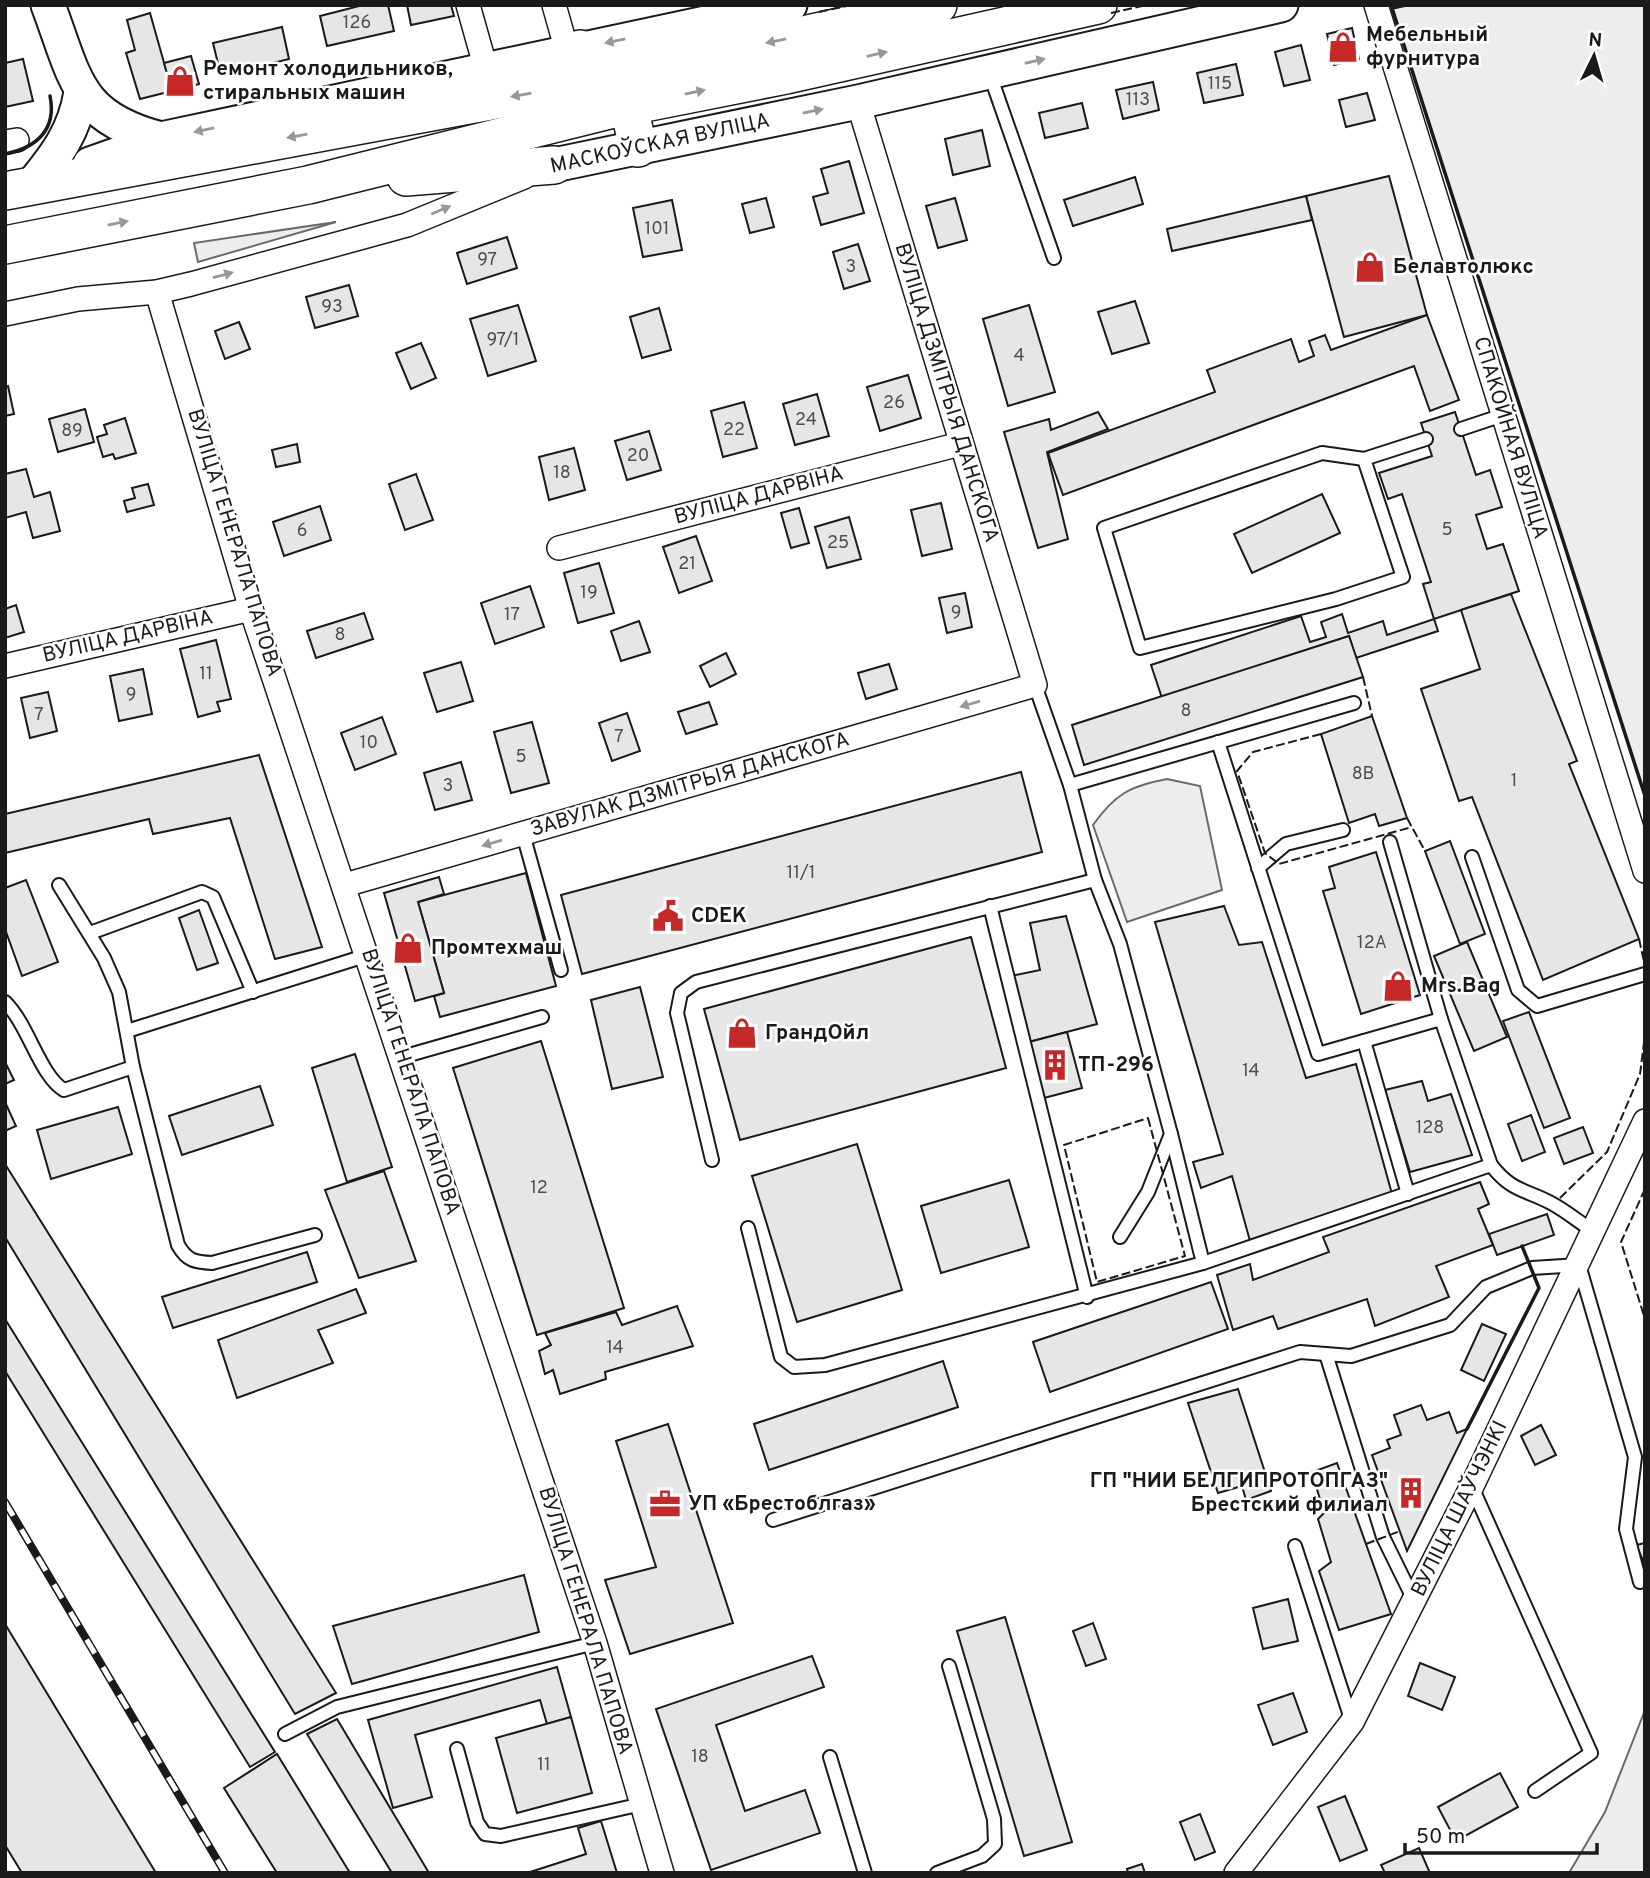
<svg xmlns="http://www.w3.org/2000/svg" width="1650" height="1878" font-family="Overpass,sans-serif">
	<rect width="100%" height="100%" fill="#fff"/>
	<g fill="#ededed" stroke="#6a6a6a" stroke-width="2">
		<polygon points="1406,5 1645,5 1645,796 1392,8"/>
		<polygon points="336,222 198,262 194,243"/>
		<path d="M 1167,779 L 1200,786 L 1222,890 L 1127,922 L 1093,825 C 1115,794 1130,786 1167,779 Z"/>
		<polygon points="1645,1710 1645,1873 1569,1873 1605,1812"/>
	</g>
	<g fill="#e6e6e6" stroke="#1a1a1a" stroke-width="2">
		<polygon points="363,5 388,5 394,31 327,46 320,16"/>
		<polygon points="407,5 451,5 454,16 411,25"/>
		<polygon points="150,13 172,91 140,99 126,53 135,50 127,20"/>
		<polygon points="282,27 289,59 221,76 213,43"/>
		<polygon points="1352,28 1359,59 1334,65 1327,34"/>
		<polygon points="1301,45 1310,80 1284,86 1275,52"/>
		<polygon points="191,56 199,84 172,91 164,63"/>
		<polygon points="23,59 33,101 5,107 5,63"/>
		<polygon points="1236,64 1243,95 1204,103 1197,73"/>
		<polygon points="1153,82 1159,110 1123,119 1116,90"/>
		<polygon points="1367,93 1375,120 1346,127 1339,100"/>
		<polygon points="1082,103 1088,128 1045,138 1039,113"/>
		<polygon points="982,130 990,166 953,175 945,139"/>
		<polygon points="849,161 864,213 821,225 813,197 828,193 821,169"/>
		<polygon points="1389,176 1427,315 1344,337 1306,196"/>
		<polygon points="1135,177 1143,204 1073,226 1064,200"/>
		<polygon points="1306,196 1312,220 1172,251 1167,229"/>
		<polygon points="766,198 774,227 750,233 742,204"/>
		<polygon points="955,198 967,240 938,248 926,206"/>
		<polygon points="672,200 682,250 643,257 633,208"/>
		<polygon points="507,237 517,268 467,284 457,253"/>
		<polygon points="858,244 870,281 844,289 833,252"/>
		<polygon points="349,285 358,316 315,328 306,297"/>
		<polygon points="1135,301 1149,343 1112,354 1098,312"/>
		<polygon points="518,305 536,361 488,376 470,319"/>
		<polygon points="1029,305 1055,392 1008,406 983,319"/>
		<polygon points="659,308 671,350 642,358 630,317"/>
		<polygon points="1427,315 1459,400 1430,411 1414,366 1063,495 1048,453 1215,392 1207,370 1291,339 1299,362 1314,356 1309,341 1325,335 1331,350"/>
		<polygon points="239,322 250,349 225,359 215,331"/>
		<polygon points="421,343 436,378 411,389 396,353"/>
		<polygon points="908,375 921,418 880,431 867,387"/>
		<polygon points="8,386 14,414 5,416 5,387"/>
		<polygon points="817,394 829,436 795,445 783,404"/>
		<polygon points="744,402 757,448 723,457 711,411"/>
		<polygon points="85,409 94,442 58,452 49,419"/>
		<polygon points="1098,412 1108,429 1047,452 1068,539 1038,548 1004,432 1049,419 1051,430"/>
		<polygon points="1455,412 1476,475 1490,470 1502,507 1476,515 1487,549 1503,544 1519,591 1434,619 1423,584 1431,582 1402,494 1388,499 1379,473 1432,456 1421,423"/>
		<polygon points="125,418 136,453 115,459 113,454 103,457 97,437 107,434 104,425"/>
		<polygon points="649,431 661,470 627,480 615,441"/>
		<polygon points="297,444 300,462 276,467 272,450"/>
		<polygon points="574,448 585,490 549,500 539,457"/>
		<polygon points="26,469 34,497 50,492 60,531 33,538 26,512 5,518 5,474"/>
		<polygon points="416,474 433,520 405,530 389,484"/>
		<polygon points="148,484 154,505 127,512 124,501 135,498 132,488"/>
		<polygon points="1322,494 1340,533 1252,573 1234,534"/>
		<polygon points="941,503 952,549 922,556 911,510"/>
		<polygon points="320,506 331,540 284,556 273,522"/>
		<polygon points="799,508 809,543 791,548 781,513"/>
		<polygon points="849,517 861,559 827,568 815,527"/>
		<polygon points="696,536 712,581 679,593 663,547"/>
		<polygon points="599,563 614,613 578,623 564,573"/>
		<polygon points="530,586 544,627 495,644 481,603"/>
		<polygon points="965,593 972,627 947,633 939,598"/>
		<polygon points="1511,594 1577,761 1569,764 1639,939 1543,980 1472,797 1459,801 1421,689 1480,669 1461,610"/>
		<polygon points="16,605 24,632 5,638 5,609"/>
		<polygon points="364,613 373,639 316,658 307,631"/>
		<polygon points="1342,614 1348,633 1383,621 1387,635 1434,619 1438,631 1356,658 1349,636 1162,698 1151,665 1301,616 1310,642 1326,637 1321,622"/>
		<polygon points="639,621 650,652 621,661 611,631"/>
		<polygon points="1349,636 1363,677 1084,765 1072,725"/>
		<polygon points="216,640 231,699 217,702 220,711 198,717 180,649"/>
		<polygon points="726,653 736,674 710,687 700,666"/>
		<polygon points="461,662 473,701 437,712 424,673"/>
		<polygon points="889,664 897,689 866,699 858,673"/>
		<polygon points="143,669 152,714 119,721 110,676"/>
		<polygon points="48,692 57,731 30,738 21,698"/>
		<polygon points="709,702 717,724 686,734 678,712"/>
		<polygon points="627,713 640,751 612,761 599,723"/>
		<polygon points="1372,716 1407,818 1379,826 1375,814 1349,823 1321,734"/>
		<polygon points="382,717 396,754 355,770 341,733"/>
		<polygon points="532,722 549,783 511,793 494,732"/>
		<polygon points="259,755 322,947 275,959 230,818 153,834 149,819 5,853 5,814"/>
		<polygon points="461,762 472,800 435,810 424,773"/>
		<polygon points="1021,772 1042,852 582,974 561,895"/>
		<polygon points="1450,841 1485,934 1460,944 1425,851"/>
		<polygon points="1376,852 1420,995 1361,1014 1323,891 1335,888 1329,867"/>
		<polygon points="526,873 556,986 440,1017 434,996 444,993 418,902"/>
		<polygon points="439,877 444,894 418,902 444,993 415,1001 384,893"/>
		<polygon points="26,880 58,962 22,976 5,929 5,888"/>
		<polygon points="1224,906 1239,945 1262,942 1306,1078 1356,1064 1392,1194 1250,1241 1232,1176 1201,1188 1193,1162 1223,1154 1155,922"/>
		<polygon points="199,910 218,963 197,970 179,918"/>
		<polygon points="1066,916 1097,1024 1029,1042 1011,976 1040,970 1030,923"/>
		<polygon points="971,937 1006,1068 740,1140 704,1009"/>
		<polygon points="1467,942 1507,1037 1474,1051 1434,956"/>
		<polygon points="640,987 663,1077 612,1089 591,1000"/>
		<polygon points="1529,1012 1570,1118 1544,1128 1503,1021"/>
		<polygon points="1067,1032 1082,1088 1044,1098 1029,1042"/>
		<polygon points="541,1041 624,1308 537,1335 453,1068"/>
		<polygon points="355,1054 392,1167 347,1182 312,1068"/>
		<polygon points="5,1062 14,1080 5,1084"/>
		<polygon points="1422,1081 1428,1101 1451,1094 1472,1155 1410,1172 1385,1090"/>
		<polygon points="260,1086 273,1125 182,1155 169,1116"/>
		<polygon points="5,1102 16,1126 5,1131"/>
		<polygon points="118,1107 132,1154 51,1179 37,1130"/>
		<polygon points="1531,1115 1545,1152 1522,1161 1508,1124"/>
		<polygon points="1583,1127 1593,1153 1564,1164 1554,1138"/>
		<polygon points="857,1144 902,1290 797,1322 752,1176"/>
		<polygon points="5,1164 336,1693 295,1714 5,1237"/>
		<polygon points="384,1171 416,1261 359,1278 325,1190"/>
		<polygon points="1009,1180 1029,1247 941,1273 921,1206"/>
		<polygon points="1480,1182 1489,1204 1478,1209 1493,1245 1436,1266 1449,1297 1375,1326 1367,1299 1278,1329 1273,1316 1233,1330 1217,1275 1250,1264 1253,1280 1329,1252 1323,1237"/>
		<polygon points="1547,1214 1554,1235 1497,1255 1489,1234"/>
		<polygon points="307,1252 317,1282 173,1328 162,1297"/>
		<polygon points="1211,1282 1228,1329 1050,1392 1033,1342"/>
		<polygon points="356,1289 366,1313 318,1330 333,1363 237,1398 218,1340"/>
		<polygon points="677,1306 693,1346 605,1372 606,1379 560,1394 553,1370 545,1374 539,1351 551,1345 545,1333 616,1312 622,1325"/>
		<polygon points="5,1319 275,1752 250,1767 5,1371"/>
		<polygon points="1482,1324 1506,1334 1484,1381 1461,1370"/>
		<polygon points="943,1361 958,1407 769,1470 754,1424"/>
		<polygon points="1238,1389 1271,1491 1246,1500 1242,1486 1218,1493 1188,1403"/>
		<polygon points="1421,1405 1427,1420 1449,1412 1457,1433 1467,1429 1407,1551 1372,1455 1390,1448 1387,1440 1401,1435 1394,1415"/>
		<polygon points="668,1424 733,1623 630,1654 605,1580 656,1567 616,1441"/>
		<polygon points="1541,1425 1556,1455 1535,1465 1521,1436"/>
		<polygon points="1337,1463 1391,1614 1339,1630 1319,1571 1331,1562 1318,1519 1324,1513 1312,1472"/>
		<polygon points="1645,1543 1645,1565 1636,1545"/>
		<polygon points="524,1575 539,1632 352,1684 333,1626"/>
		<polygon points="1288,1599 1298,1641 1263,1649 1253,1608"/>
		<polygon points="1005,1617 1072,1842 1024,1856 957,1631"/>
		<polygon points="1093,1623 1106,1659 1086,1666 1073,1631"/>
		<polygon points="5,1624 156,1873 22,1873 5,1845"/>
		<polygon points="812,1656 824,1687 716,1725 745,1811 805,1790 820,1833 711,1870 656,1709"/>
		<polygon points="1420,1663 1455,1677 1442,1710 1408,1696"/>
		<polygon points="557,1667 571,1717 547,1724 540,1700 415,1735 432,1797 393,1808 368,1720"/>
		<polygon points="1293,1693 1307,1732 1273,1745 1258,1705"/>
		<polygon points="571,1717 592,1793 517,1813 496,1738"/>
		<polygon points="337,1719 429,1873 392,1873 307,1734"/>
		<polygon points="277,1754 350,1873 277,1873 224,1788"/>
		<polygon points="1500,1773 1518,1807 1456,1841 1438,1807"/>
		<polygon points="1345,1796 1367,1850 1340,1861 1318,1807"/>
		<polygon points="1200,1814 1215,1852 1195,1860 1180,1822"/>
		<polygon points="601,1821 617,1873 527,1873 586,1854 578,1828"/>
		<polygon points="1419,1848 1430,1873 1385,1873 1381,1865"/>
		<polygon points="1142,1864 1145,1873 1128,1873 1127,1869"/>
	</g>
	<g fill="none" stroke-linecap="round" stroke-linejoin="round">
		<defs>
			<g id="lane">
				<polyline points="989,72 1054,258"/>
				<polyline points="1461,429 1503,415"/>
				<polyline points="1364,459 1403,577 1336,599 1140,648 1104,528 1322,453 1364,459 1426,439"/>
				<polyline points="1035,685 1070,785 1095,880 1120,944 1171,1134 1148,1192 1120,1237"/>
				<path d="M 1218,742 L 1318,1054 L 1441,1019 L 1491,1165 C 1512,1192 1525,1189 1551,1203 C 1566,1211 1579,1222 1593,1231"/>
				<polyline points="1070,785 1354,703"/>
				<polyline points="523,834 561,970"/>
				<polyline points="1390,842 1441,1019"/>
				<polyline points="1472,857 1518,990 1537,1006 1645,974"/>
				<polyline points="1258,868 1286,844 1343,830"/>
				<path d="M 59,885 L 104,958 L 119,992 L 133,1067 L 178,1245 C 187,1261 195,1262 212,1263 L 315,1235"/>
				<polyline points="990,906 1087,1297"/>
				<polyline points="90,933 202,892 213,897 253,992"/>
				<path d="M 5,1002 C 28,1024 40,1076 64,1090 L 133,1067"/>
				<polyline points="127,1031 368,955"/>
				<polyline points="1364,1041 1408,1194"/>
				<polyline points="402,1057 542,1017"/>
				<polyline points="712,1160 677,1013 681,993 696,982 1095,880"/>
				<polyline points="748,1228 781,1357 794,1367 825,1365 1203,1263 1171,1134"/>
				<polyline points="1203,1263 1491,1165"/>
				<polyline points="1326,1354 1383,1537 1414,1600"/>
				<polyline points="1472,1487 1591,1753 1535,1791"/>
				<polyline points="773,1520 1300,1352 1351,1356 1450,1325 1486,1287 1532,1268 1579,1265 1635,1457 1626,1529 1640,1582"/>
				<polyline points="1295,1546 1352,1722"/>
				<polyline points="285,1734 337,1707 595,1643"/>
				<polyline points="457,1749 477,1822 485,1834 501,1836 642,1804"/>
				<polyline points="830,1757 865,1873"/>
				<polyline points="937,1873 982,1856 995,1844 994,1819 949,1666"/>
			</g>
			<g id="street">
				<polyline points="468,5 486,69"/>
				<polyline points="554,5 567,51"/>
				<polyline points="1376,5 1645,871"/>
				<polyline points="5,142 17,140"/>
				<polyline points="157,292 251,609 595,1643 662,1873"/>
				<polyline points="5,314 78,299 157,292 191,284 407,225 524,177"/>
				<polyline points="559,548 960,444"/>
				<polyline points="5,666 251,609"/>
				<polyline points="345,885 1035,685 858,102"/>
				<polyline points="1236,1873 1352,1722 1472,1486 1645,1121"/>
			</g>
			<g id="secondary">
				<path d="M 48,5 C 76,79 76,117 161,139"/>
				<polyline points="90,164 161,139 790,5"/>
				<polyline points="554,165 858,102 1281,5"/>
				<path d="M 32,185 C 56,156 75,131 81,92"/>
			</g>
			<g id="primary">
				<polyline points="580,49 593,106"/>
				<polyline points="624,83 638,148"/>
				<polyline points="406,177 554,165"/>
				<polyline points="5,191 588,83 938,5"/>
				<polyline points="5,245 308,185 609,110 786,75 1098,5"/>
			</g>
		</defs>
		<use href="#lane" stroke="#1a1a1a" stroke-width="16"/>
		<use href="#street" stroke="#1a1a1a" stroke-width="26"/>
		<use href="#secondary" stroke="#1a1a1a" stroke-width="37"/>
		<use href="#primary" stroke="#1a1a1a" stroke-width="40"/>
		<use href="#lane" stroke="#fff" stroke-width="12"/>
		<use href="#street" stroke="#fff" stroke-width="23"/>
		<use href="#secondary" stroke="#fff" stroke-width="33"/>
		<use href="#primary" stroke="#fff" stroke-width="37"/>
		<defs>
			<polyline id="rail" points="5,1502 225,1873"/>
		</defs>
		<use href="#rail" stroke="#1a1a1a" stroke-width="8"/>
		<use href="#rail" stroke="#fff" stroke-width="5" stroke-dasharray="16" stroke-linecap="butt"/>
		<g stroke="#1a1a1a" stroke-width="2" stroke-dasharray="9 3.5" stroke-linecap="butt">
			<polyline points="819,12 851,5"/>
			<polyline points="1111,13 1147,5"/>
			<polyline points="1363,677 1372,716"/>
			<polyline points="1321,734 1253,752 1237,771 1265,853 1279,864 1412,827"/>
			<polyline points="1407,818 1425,851"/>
			<polyline points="1639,939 1645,966"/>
			<polygon points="1148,1118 1185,1256 1097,1282 1064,1145"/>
			<polyline points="1645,1189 1621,1242 1645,1319"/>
			<polyline points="1560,1198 1607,1152 1640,1074 1645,1035"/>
			<polyline points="1366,1544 1400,1531"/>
		</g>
		<g stroke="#1a1a1a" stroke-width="3.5">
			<polyline points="1406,5 1392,8 1645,796"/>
			<path d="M 5,154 C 36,148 57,130 50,96"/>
			<polyline points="1467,1429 1539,1288 1522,1246"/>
		</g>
	</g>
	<defs><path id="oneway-solid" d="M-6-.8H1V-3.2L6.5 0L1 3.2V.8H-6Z" transform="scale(1.75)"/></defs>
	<g fill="#989898">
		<use href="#oneway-solid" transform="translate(615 41) rotate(169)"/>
		<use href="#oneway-solid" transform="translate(776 41) rotate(168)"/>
		<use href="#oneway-solid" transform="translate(877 54) rotate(-13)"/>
		<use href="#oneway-solid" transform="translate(1035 61) rotate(-13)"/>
		<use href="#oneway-solid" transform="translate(695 92) rotate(-11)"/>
		<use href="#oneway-solid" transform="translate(521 95) rotate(170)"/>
		<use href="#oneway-solid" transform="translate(813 111) rotate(-12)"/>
		<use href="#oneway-solid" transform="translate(204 130) rotate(168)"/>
		<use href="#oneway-solid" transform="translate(297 136) rotate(170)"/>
		<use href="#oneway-solid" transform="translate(441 210) rotate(-23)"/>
		<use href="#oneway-solid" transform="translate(118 223) rotate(-11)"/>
		<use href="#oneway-solid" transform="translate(223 275) rotate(-15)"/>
		<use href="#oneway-solid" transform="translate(970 704) rotate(164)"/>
		<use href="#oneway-solid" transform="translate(492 843) rotate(164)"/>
	</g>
	<defs>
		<symbol id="shop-bare" viewBox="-9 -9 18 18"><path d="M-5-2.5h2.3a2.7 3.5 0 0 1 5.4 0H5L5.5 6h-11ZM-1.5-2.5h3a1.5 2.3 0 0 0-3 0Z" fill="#c62828" stroke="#fff" stroke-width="2.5" paint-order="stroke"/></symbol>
		<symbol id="civic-bare" viewBox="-9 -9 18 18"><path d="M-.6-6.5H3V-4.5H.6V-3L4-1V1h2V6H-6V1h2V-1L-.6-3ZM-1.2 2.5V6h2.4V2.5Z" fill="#c62828" stroke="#fff" stroke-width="2.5" paint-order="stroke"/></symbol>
		<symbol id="building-bare" viewBox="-9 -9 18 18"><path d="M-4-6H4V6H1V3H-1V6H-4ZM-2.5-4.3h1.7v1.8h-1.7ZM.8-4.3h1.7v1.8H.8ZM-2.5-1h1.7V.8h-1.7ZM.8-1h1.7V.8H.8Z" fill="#c62828" stroke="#fff" stroke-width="2.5" paint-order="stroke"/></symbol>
		<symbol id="office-bare" viewBox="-9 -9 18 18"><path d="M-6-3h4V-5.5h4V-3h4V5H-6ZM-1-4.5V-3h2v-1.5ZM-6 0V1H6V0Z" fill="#c62828" stroke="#fff" stroke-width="2.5" paint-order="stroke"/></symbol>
	</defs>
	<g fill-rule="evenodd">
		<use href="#shop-bare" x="1321" y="25" width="44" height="44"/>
		<use href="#shop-bare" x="158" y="59" width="44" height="44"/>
		<use href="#shop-bare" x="1348" y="245" width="44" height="44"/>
		<use href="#civic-bare" x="646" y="894" width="44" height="44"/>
		<use href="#shop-bare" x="386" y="926" width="44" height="44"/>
		<use href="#shop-bare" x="1376" y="964" width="44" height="44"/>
		<use href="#shop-bare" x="720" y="1011" width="44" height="44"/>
		<use href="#building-bare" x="1033" y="1043" width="44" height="44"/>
		<use href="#building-bare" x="1389" y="1471" width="44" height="44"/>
		<use href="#office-bare" x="643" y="1482" width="44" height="44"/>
	</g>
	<g text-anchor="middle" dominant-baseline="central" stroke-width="5" stroke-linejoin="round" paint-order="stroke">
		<g font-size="18" fill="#4d4d4d">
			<text x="357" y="23">126</text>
			<text x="1220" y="84">115</text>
			<text x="1138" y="100">113</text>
			<text x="657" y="229">101</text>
			<text x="487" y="260">97</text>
			<text x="851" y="267">3</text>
			<text x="332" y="307">93</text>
			<text x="503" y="340">97/1</text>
			<text x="1019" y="356">4</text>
			<text x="894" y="403">26</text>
			<text x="806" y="420">24</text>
			<text x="734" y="430">22</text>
			<text x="72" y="431">89</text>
			<text x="638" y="456">20</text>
			<text x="562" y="473">18</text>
			<text x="1447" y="530">5</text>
			<text x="302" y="531">6</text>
			<text x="838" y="543">25</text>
			<text x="687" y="564">21</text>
			<text x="589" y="593">19</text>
			<text x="956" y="613">9</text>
			<text x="512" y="615">17</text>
			<text x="340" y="635">8</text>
			<text x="206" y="674">11</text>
			<text x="131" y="695">9</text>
			<text x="1186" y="711">8</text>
			<text x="39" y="715">7</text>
			<text x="619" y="737">7</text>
			<text x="369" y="743">10</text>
			<text x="521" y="757">5</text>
			<text x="1363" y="774">8В</text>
			<text x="1514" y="781">1</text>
			<text x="448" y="786">3</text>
			<text x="801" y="873">11/1</text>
			<text x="1372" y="943">12А</text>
			<text x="1251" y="1071">14</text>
			<text x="1430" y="1128">128</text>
			<text x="539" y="1188">12</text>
			<text x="615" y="1348">14</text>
			<text x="700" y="1757">18</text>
			<text x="544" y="1765">11</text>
		</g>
		<g font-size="21" font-weight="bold" fill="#1a1a1a" stroke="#fff" text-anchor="start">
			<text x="1366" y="35">Мебельный<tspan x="1366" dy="24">фурнитура</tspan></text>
			<text x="203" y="69">Ремонт холодильников,<tspan x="203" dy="24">стиральных машин</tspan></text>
			<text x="1393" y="267">Белавтолюкс</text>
			<text x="691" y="916">CDEK</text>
			<text x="431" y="948">Промтехмаш</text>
			<text x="1421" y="986">Mrs.Bag</text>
			<text x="765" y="1033">ГрандОйл</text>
			<text x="1078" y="1065">ТП-296</text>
			<text x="1388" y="1481" text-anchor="end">ГП "НИИ БЕЛГИПРОТОПГАЗ"<tspan x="1388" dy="24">Брестский филиал</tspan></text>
			<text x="688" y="1504">УП «Брестоблгаз»</text>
		</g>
		<g font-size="21" fill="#1a1a1a" stroke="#fff">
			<text transform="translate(660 144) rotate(-12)">МАСКОЎСКАЯ ВУЛІЦА</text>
			<text transform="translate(946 393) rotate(73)">ВУЛІЦА ДЗМІТРЫЯ ДАНСКОГА</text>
			<text transform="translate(1510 438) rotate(73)">СПАКОЙНАЯ ВУЛІЦА</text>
			<text transform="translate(759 496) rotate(-15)">ВУЛІЦА ДАРВІНА</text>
			<text transform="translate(234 543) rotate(73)">ВУЛІЦА ГЕНЕРАЛА ПАПОВА</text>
			<text transform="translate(128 637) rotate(-13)">ВУЛІЦА ДАРВІНА</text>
			<text transform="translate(690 785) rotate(-16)">ЗАВУЛАК ДЗМІТРЫЯ ДАНСКОГА</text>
			<text transform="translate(410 1082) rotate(72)">ВУЛІЦА ГЕНЕРАЛА ПАПОВА</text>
			<text transform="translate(1460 1509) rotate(-64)">ВУЛІЦА ШАЎЧЭНКІ</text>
			<text transform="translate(585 1621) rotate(73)">ВУЛІЦА ГЕНЕРАЛА ПАПОВА</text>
		</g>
	</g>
	<rect width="1650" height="1878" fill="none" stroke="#1a1a1a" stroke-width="14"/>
	<g transform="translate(1594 56) rotate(5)" stroke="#ffffff" stroke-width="5" paint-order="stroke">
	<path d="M0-5L12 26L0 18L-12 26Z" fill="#1a1a1a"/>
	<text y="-10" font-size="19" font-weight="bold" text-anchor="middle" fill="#1a1a1a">N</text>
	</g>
	<path d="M1405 1843v10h192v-10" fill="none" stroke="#1a1a1a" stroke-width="3.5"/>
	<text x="1416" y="1843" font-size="21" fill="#1a1a1a" stroke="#ffffff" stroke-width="5" paint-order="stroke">50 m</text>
</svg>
